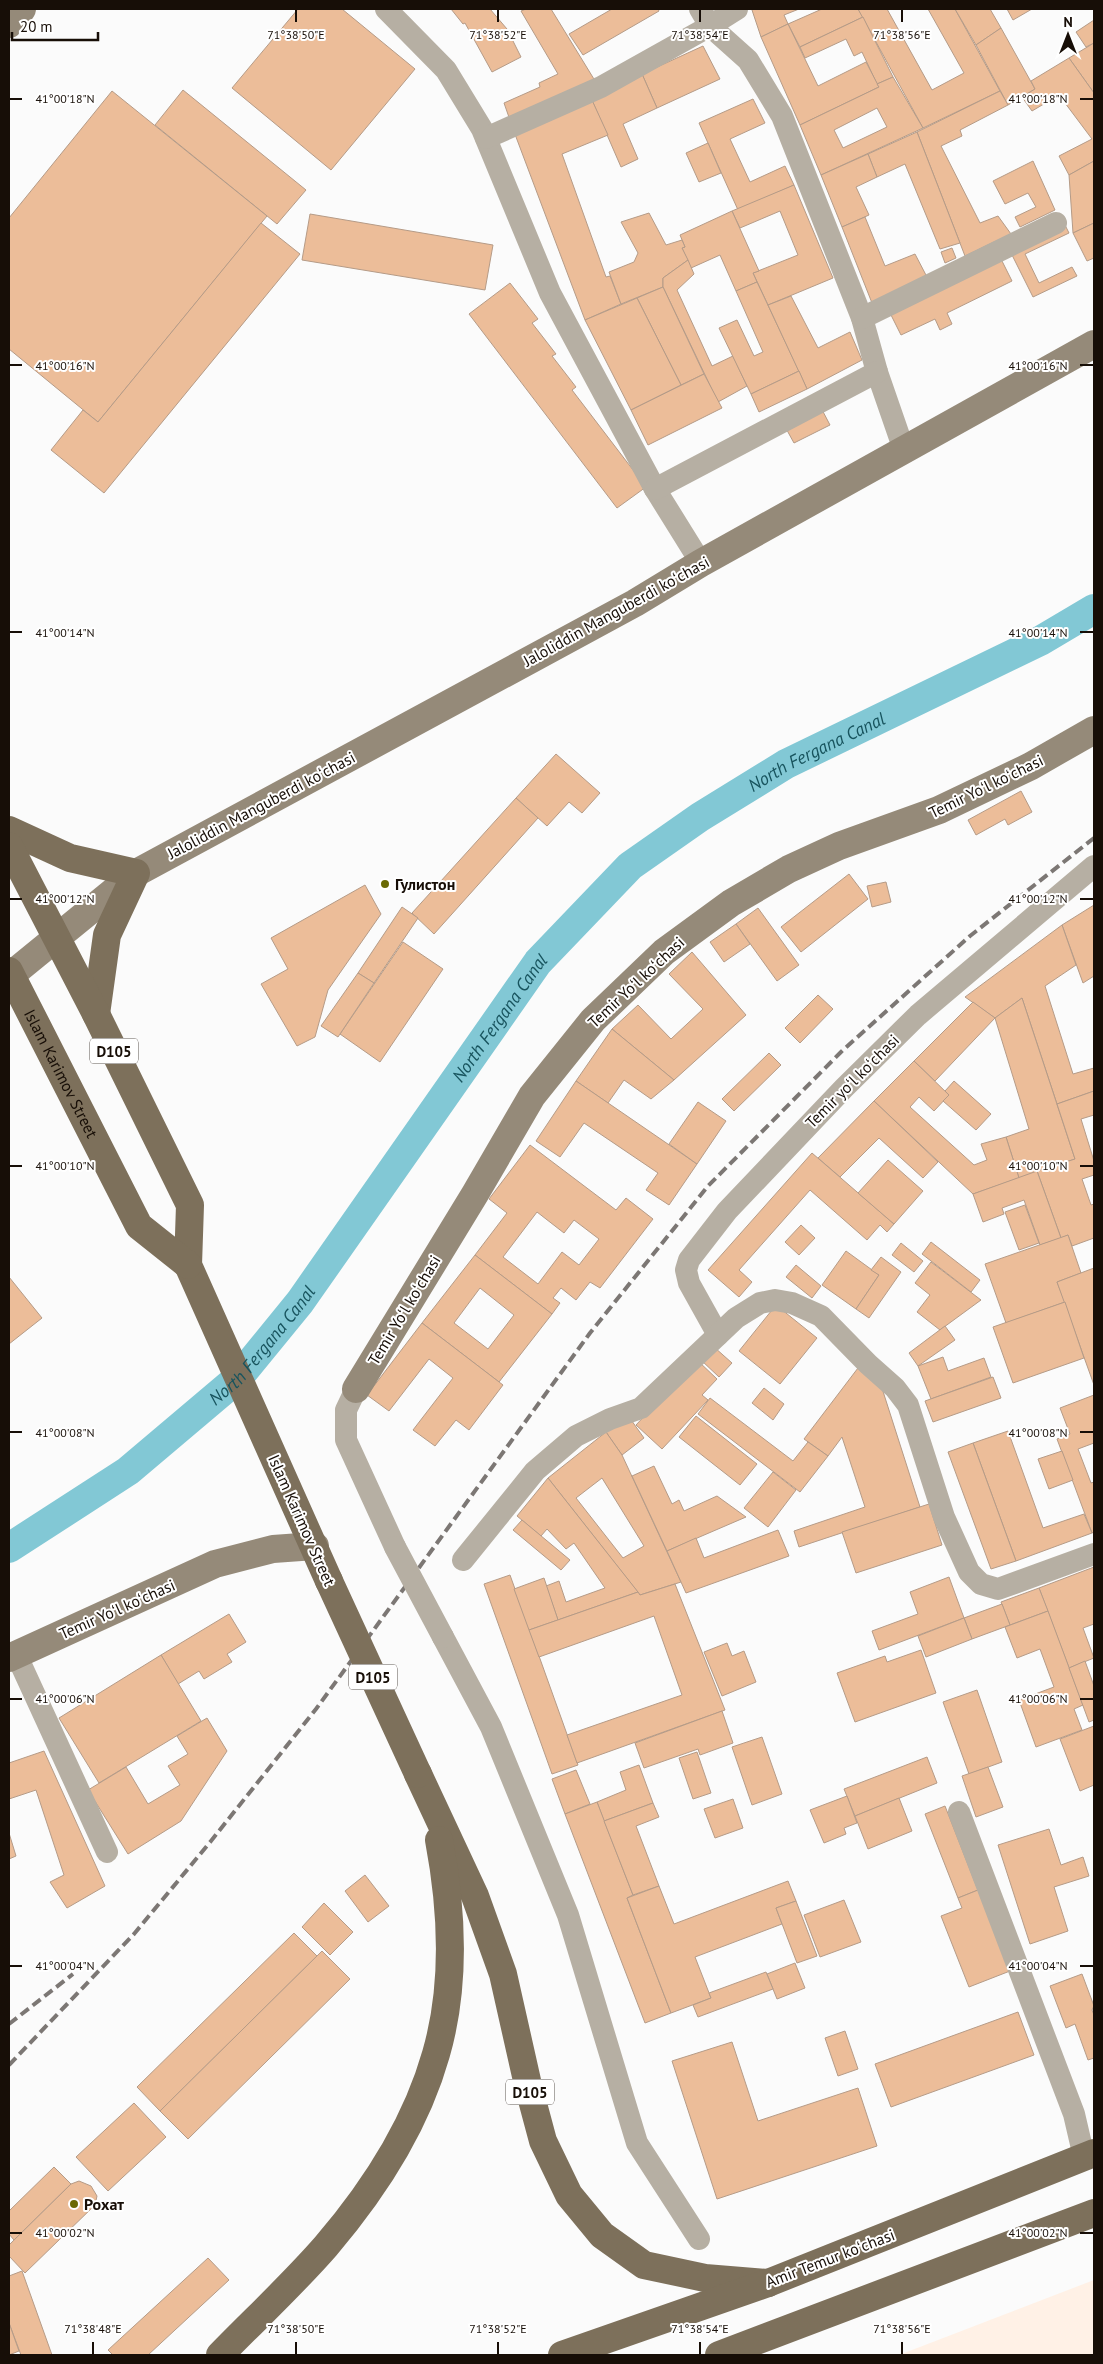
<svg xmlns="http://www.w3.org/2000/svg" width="1103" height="2364" font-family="'PT Sans',sans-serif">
	<rect width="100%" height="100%" fill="#fbfbfb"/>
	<polygon fill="#fff1e6" points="1094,2280 1094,2355 899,2355"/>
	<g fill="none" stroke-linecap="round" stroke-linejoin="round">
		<path stroke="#82c8d5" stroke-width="30" id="s1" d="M 9,1548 L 128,1471 L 238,1378 L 300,1302 L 538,962 L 630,866 L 700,817 L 786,764 L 1040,641 L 1094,609"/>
	</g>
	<g fill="#ecbd99" stroke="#b59b87" fill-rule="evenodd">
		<polygon points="298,9 342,9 415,69 331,170 232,88"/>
		<polygon points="451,9 490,9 507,29 521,57 492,72 465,23 463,24"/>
		<polygon points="526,9 551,9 597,84 511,123 504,103 540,87 539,83 558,74 521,11"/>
		<polygon points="612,9 658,9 659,11 583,55 569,34"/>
		<polygon points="754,9 799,9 784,15 788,24 761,37 752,10"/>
		<polygon points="822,9 858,9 863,17 800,47 788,24"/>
		<polygon points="858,9 887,9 932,90 964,73 928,9 955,9 1000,91 923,128"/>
		<polygon points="955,9 990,9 1001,28 976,45"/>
		<polygon points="1007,9 1032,9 1013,20"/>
		<polygon points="863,17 893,77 877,84 862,52 854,56 846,39 805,58 800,47"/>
		<polygon points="1094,20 1094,43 1086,47 1076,32"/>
		<polygon points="788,24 818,86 866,62 879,87 800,125 761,37"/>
		<polygon points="1001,28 1035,89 1008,105 976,45"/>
		<polygon points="1094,43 1094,93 1069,58"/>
		<polygon points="703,46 720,79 657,108 642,74"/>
		<polygon points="1069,58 1094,93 1094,161 1069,175 1059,156 1092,139 1059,95 1032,111 1022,97 1035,89 1031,81"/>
		<polygon points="642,74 657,108 623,124 638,159 621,167 591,98"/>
		<path d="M 893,77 L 923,128 L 821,175 L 800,125 L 879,87 L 877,84 ZM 877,108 L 887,127 L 843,148 L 834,130 Z"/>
		<polygon points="183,90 306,190 277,224 155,125"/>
		<polygon points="112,91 267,216 98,422 9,349 9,218"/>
		<polygon points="1000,91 1008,105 960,130 962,136 941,146 980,223 998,216 1011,234 965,256 917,132"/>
		<polygon points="591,98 608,135 562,154 606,277 610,276 621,304 585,320 513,129"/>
		<polygon points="753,99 765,123 730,139 750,182 785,166 794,185 738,210 699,123"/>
		<polygon points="917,132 960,243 940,249 905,164 877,177 868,154"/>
		<polygon points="708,143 721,173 699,182 686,153"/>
		<polygon points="868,154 877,177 856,187 869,215 842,227 821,175"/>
		<polygon points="1033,161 1055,210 1020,227 1015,217 1036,207 1028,193 1005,204 993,181"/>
		<polygon points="1094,161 1094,223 1073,233 1069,175"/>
		<polygon points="794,185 833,278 768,305 753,273 798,255 780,211 740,228 732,211"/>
		<polygon points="732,211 759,271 753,273 757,282 736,291 720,255 691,268 682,248 685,247 680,235"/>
		<polygon points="649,213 666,245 682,240 685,247 682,248 688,260 663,278 663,287 621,304 609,272 634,262 638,253 621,222"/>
		<polygon points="310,214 493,245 485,290 302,260"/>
		<polygon points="865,217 885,266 915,254 927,277 872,303 842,227"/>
		<polygon points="261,223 300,254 104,493 51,450 83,410 98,422"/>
		<polygon points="1064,223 1069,233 1025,254 1039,283 1072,267 1077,276 1033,297 1009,249"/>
		<polygon points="1094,223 1094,258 1087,261 1073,233"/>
		<polygon points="952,248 956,258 945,263 941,252"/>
		<polygon points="1000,257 1012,281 947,313 952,324 940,330 935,319 901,335 889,311"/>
		<polygon points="688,260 694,274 677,290 712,366 733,356 747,386 718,402 663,287 663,278"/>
		<polygon points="757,282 799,371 751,394 719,328 737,320 754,356 763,352 736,291"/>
		<polygon points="510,283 538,319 532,323 556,354 552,356 576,387 572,390 646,487 617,508 469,314"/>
		<polygon points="663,287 704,374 681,385 637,298"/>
		<polygon points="791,296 818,348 850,332 862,360 807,389 768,305"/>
		<polygon points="637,298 681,385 631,410 585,320"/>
		<polygon points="799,371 807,389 759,412 751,394"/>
		<polygon points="704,374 722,408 648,445 631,410"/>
		<polygon points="819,404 830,425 794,443 783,423"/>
		<polygon points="556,754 600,793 582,813 569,802 547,826 516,798"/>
		<polygon points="1021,791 1032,812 1008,825 1005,819 976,835 968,820"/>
		<polygon points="516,798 538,818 434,934 412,913"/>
		<polygon points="849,874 868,899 801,952 781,927"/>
		<polygon points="886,882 891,902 872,907 867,886"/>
		<polygon points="365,885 381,914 328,990 315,1037 297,1046 261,984 288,969 271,938"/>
		<polygon points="1094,905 1094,976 1083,983 1062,925"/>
		<polygon points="402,907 418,918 374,983 358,973"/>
		<polygon points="758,908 799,965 777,981 736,924"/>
		<polygon points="736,924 750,944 724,962 710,942"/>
		<polygon points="1062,925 1076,965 1045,986 1073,1074 1094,1068 1094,1091 1057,1104 1022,998 995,1018 965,997"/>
		<polygon points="403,942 443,969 380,1062 340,1034"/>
		<polygon points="692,952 746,1015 674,1080 612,1029 638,1005 671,1039 703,1009 669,974"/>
		<polygon points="358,973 374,983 338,1037 321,1026"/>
		<polygon points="818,995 833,1009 800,1043 785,1028"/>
		<polygon points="1022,998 1075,1159 1019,1178 1006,1137 1029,1129 995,1018"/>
		<polygon points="973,1002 995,1018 935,1081 914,1061"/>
		<polygon points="612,1029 674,1080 651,1099 624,1080 608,1103 576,1081"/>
		<polygon points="769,1053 781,1065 734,1111 722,1099"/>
		<polygon points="914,1061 949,1095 934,1111 919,1097 910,1107 974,1165 987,1160 981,1144 1006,1137 1019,1178 973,1194 874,1101"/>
		<polygon points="576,1081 697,1164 669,1205 646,1190 658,1173 584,1123 560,1157 536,1141"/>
		<polygon points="954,1081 991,1114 976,1130 943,1101 949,1095 945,1091"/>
		<polygon points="1094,1091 1094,1115 1081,1119 1094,1161 1094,1175 1082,1179 1091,1205 1094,1204 1094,1238 1072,1246 1068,1235 1061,1238 1037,1171 1075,1159 1057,1104"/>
		<polygon points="874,1101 938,1162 923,1178 879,1138 840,1177 818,1158"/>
		<polygon points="698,1102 726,1121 697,1164 669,1144"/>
		<path d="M 530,1145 L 616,1210 L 626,1198 L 653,1219 L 600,1288 L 590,1282 L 576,1300 L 561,1288 L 553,1298 L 560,1303 L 552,1314 L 475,1255 L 507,1213 L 489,1199 ZM 537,1212 L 564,1233 L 574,1220 L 599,1239 L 579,1265 L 562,1252 L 538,1284 L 503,1257 Z"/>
		<polygon points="812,1153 894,1224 887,1232 880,1225 867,1240 810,1190 739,1270 752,1282 739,1297 708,1270"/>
		<polygon points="888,1160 923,1191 894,1224 858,1193"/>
		<polygon points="1037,1171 1061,1238 1040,1245 1024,1200 1002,1208 1004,1214 983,1222 973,1194"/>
		<polygon points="1025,1205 1039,1243 1019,1250 1005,1212"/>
		<polygon points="801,1225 815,1238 799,1255 785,1242"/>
		<polygon points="1068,1235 1081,1273 1057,1282 1065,1302 1006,1323 985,1264"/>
		<polygon points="931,1242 980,1280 971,1292 922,1254"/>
		<polygon points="901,1243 923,1261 914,1272 892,1255"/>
		<polygon points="846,1251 879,1275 856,1309 822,1285"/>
		<path d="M 475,1255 L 552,1314 L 499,1382 L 422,1323 ZM 480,1288 L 514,1315 L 488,1349 L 454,1323 Z"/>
		<polygon points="881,1257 901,1272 869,1318 856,1309 879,1275 871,1270"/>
		<polygon points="931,1262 981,1300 940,1330 917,1312 930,1295 915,1283"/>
		<polygon points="796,1265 821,1286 812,1298 786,1277"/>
		<polygon points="1094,1268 1094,1385 1057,1282"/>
		<polygon points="9,1277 42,1318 9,1344"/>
		<polygon points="1065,1302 1084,1358 1013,1383 993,1327"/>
		<polygon points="776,1305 817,1338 780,1384 739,1351"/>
		<polygon points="422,1323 503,1385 469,1430 456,1420 435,1446 413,1430 453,1378 429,1359 389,1411 367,1395"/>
		<polygon points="945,1326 955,1340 918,1366 909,1353"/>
		<polygon points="714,1347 732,1363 719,1377 701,1360"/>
		<polygon points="943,1357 948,1371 984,1358 991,1377 931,1399 918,1366"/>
		<polygon points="697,1360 717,1379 702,1395 708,1400 662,1449 636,1425"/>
		<polygon points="858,1368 880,1382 920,1507 799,1547 794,1531 865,1507 842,1437 828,1456 804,1439"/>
		<polygon points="993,1377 1001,1398 933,1422 925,1401"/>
		<polygon points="764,1388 784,1404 773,1420 752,1403"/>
		<polygon points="1094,1395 1094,1443 1078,1449 1091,1483 1094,1482 1094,1532 1092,1533 1057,1439 1070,1434 1060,1408"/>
		<polygon points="710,1398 793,1461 808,1442 828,1456 800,1492 698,1414"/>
		<polygon points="696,1416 757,1464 740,1485 679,1437"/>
		<polygon points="629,1417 644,1438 622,1455 606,1432"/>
		<polygon points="1008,1431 1043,1528 1084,1514 1092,1533 1016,1561 973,1443"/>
		<path d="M 606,1432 L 622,1455 L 681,1582 L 640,1595 L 548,1478 ZM 602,1478 L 644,1546 L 623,1558 L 576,1498 Z"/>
		<polygon points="973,1443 1016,1561 991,1569 948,1452"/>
		<polygon points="1062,1451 1073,1480 1049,1489 1038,1459"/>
		<polygon points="654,1466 672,1504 679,1500 684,1511 717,1496 746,1517 667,1551 632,1476"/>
		<polygon points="773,1472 796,1490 768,1527 744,1508"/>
		<polygon points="548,1478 638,1592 558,1620 546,1586 559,1581 566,1602 605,1588 574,1543 566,1549 547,1529 541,1536 517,1516"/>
		<polygon points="929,1504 942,1545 856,1573 842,1532"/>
		<polygon points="522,1520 570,1560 561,1570 513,1530"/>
		<polygon points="778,1530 789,1556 686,1593 667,1551 696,1538 704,1558"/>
		<polygon points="1094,1567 1094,1624 1083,1628 1094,1658 1069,1668 1039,1588"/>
		<polygon points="510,1575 578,1765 552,1774 484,1584"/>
		<polygon points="949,1577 964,1618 879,1650 872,1631 918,1614 910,1592"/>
		<polygon points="544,1578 558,1620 529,1630 514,1589"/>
		<polygon points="675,1584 725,1710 577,1763 567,1735 682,1695 654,1616 539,1657 529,1630 638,1592 640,1595"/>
		<polygon points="1039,1588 1048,1611 1010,1625 1001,1602"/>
		<polygon points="1002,1604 1010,1625 972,1639 964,1618"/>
		<polygon points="1048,1611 1083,1705 1074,1709 1082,1730 1036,1747 1019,1700 1054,1687 1040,1649 1017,1658 1005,1627"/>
		<polygon points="229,1614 246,1642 227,1654 232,1662 204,1679 199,1671 178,1684 161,1655"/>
		<polygon points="964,1618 972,1639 926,1657 918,1636"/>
		<polygon points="727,1643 732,1656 744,1651 756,1682 722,1696 704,1652"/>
		<polygon points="921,1650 936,1693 855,1722 837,1673 885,1656 887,1662"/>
		<polygon points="161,1655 201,1721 99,1783 59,1718"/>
		<polygon points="1085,1661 1094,1686 1094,1720 1089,1722 1069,1668"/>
		<polygon points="977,1690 1002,1762 969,1774 943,1702"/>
		<polygon points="722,1711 733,1743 700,1755 698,1749 644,1768 635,1743"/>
		<polygon points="207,1718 227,1751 181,1821 128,1854 88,1790 126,1767 148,1804 180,1785 168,1766 188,1754 177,1736"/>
		<polygon points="1094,1726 1094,1785 1080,1791 1060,1739"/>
		<polygon points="762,1737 782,1794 752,1805 732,1747"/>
		<polygon points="44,1751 105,1886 67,1908 50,1882 64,1875 36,1790 9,1799 9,1763"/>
		<polygon points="697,1752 711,1793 693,1799 679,1758"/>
		<polygon points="927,1757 937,1783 855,1816 844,1789"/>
		<polygon points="639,1765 653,1803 604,1821 597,1802 626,1790 620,1772"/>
		<polygon points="988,1767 1003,1807 976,1817 962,1776"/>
		<polygon points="576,1770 590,1804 565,1814 552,1779"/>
		<polygon points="847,1796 857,1823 844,1828 846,1834 824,1843 810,1810"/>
		<polygon points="899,1798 912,1831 868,1849 855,1816"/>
		<polygon points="733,1799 743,1828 715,1838 704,1809"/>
		<polygon points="597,1802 633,1895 627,1898 671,2013 645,2023 565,1814"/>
		<polygon points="653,1803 659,1817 636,1826 659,1886 633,1895 604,1821"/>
		<polygon points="945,1806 978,1890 958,1898 925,1814"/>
		<polygon points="1049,1829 1061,1865 1083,1857 1089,1876 1054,1887 1068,1931 1030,1944 998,1845"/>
		<polygon points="9,1833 16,1856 9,1859"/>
		<polygon points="365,1875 389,1906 368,1922 345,1891"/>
		<polygon points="788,1881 796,1901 776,1908 782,1924 695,1957 711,1998 671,2013 627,1898 659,1886 674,1924"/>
		<polygon points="978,1890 1010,1971 969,1987 941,1916 962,1908 958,1898"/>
		<polygon points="844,1900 861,1942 820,1957 804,1915"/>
		<polygon points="796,1901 817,1956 797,1963 776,1908"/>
		<polygon points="324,1903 353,1932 330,1955 302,1927"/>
		<polygon points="294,1933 317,1956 160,2111 137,2087"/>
		<polygon points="322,1951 350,1979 188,2139 160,2111"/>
		<polygon points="795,1963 805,1988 777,1999 767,1974"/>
		<polygon points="766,1972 773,1989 698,2017 693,2005 711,1998 709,1993"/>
		<polygon points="1082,1974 1094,2006 1092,2010 1094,2015 1094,2058 1088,2060 1075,2024 1066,2028 1050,1986"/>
		<polygon points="1018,2012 1034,2055 891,2107 875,2064"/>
		<polygon points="845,2031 858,2069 838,2076 825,2038"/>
		<polygon points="732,2042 758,2121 858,2088 877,2146 717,2199 672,2061"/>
		<polygon points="134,2103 166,2137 108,2191 76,2157"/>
		<polygon points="54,2167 71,2184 14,2240 9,2234 9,2211"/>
		<polygon points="79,2181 91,2186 97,2196 95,2205 25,2273 9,2256 9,2245 71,2184"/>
		<polygon points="208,2258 229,2280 148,2355 113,2355 108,2350"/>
		<polygon points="22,2271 52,2355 21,2355 9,2323 9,2276"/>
		<polygon points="9,2323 19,2351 9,2355"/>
	</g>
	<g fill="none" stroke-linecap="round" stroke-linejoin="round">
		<g stroke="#b6afa3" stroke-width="22">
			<polyline points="386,9 446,70 482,129 550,293 655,489 701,563"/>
			<polyline points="700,9 710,26 748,60 782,116 862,318 877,372 904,450"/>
			<polyline points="486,138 601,87 710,26 737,9"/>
			<polyline points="862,318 1056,223"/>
			<polyline points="655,489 877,372"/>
			<polyline points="718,1335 689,1283 686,1270 689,1260 727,1211 844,1088 918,1015 1094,866"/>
			<polyline points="356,1389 346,1410 346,1440 395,1547"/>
			<polyline points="463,1560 535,1471 576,1436 610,1419 641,1408 736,1318 760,1303 775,1300 792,1303 821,1316 868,1364 895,1388 908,1405 944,1517 969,1572 981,1584 998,1589 1094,1554"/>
			<polyline points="443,1637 491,1727 568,1915 637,2143 699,2239"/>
			<polyline points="16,1654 107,1852"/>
			<polyline points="959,1812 1074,2114 1084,2157"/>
		</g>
		<g stroke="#958a79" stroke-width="28">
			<polyline points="9,24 22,9"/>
			<polyline points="11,975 136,873 635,603 701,563 1094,344"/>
			<polyline points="356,1389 475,1194 532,1096 593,1020 664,952 731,903 789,869 839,846 939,810 1031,766 1094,730"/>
			<polyline points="9,1658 215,1564 273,1549 315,1546"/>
		</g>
		<g stroke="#7d705b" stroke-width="28">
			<polyline points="9,830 70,858 136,873 107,935 96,1014"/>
			<polyline points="9,846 96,1014 190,1205 188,1265 329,1581"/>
			<path id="s2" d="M 9,971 L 139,1226 L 188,1265"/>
			<polyline points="418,1774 475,1896 503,1974 528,2085 543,2141 569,2195 602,2235 644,2265 705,2278 768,2283"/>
			<path d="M 220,2355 C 255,2319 293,2284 326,2246 C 373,2191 416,2125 436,2054 C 456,1985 452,1909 439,1840"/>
			<polyline points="562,2355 768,2283 1094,2153"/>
			<polyline points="719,2355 1094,2213"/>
		</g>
		<g stroke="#7c7774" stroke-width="4" stroke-dasharray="10 5" stroke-linecap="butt">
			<polyline points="9,2024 73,1974"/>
			<polyline points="9,2065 134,1934 211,1841 316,1709 590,1333 708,1186 842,1051 970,936 1094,838"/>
		</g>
		<polyline stroke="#b6afa3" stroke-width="22" points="395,1547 443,1637"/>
		<polyline stroke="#7d705b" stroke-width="28" points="329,1581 418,1774"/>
	</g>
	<path fill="none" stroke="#170e07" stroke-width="2" d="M 296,10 L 296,22M 498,10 L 498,22M 700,10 L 700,22M 902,10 L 902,22M 10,99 L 22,99M 1080,99 L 1093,99M 10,365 L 22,365M 1080,365 L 1093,365M 10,632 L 22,632M 1080,632 L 1093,632M 10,899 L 22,899M 1080,899 L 1093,899M 10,1166 L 22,1166M 1080,1166 L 1093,1166M 10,1432 L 22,1432M 1080,1432 L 1093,1432M 10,1699 L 22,1699M 1080,1699 L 1093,1699M 10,1966 L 22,1966M 1080,1966 L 1093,1966M 10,2233 L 22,2233M 1080,2233 L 1093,2233M 93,2342 L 93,2354M 296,2342 L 296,2354M 498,2342 L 498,2354M 700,2342 L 700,2354M 902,2342 L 902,2354"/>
	<g fill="#696904" stroke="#fff" stroke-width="2">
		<circle cx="385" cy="884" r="5"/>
		<circle cx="74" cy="2204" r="5"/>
	</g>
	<g text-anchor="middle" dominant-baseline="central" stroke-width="4" stroke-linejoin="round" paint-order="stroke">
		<g fill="#fff" stroke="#5d5651" stroke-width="1">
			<rect x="90" y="1038.5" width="48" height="25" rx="4"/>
			<rect x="349" y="1664.5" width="48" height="25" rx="4"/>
			<rect x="506" y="2079.5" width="48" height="25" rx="4"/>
		</g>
		<g font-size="15" font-weight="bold" fill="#170e07">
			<text x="114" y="1051">D105</text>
			<text x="373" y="1677">D105</text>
			<text x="530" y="2092">D105</text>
		</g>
		<g font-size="16" fill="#170e07" stroke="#fff">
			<text transform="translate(616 611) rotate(-29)">Jaloliddin Manguberdi koʻchasi</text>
			<text transform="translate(986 786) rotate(-26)">Temir Yoʻl koʻchasi</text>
			<text transform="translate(261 805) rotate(-28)">Jaloliddin Manguberdi koʻchasi</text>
			<text transform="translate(636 982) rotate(-43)">Temir Yoʻl koʻchasi</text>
			<text stroke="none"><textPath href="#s2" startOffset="115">Islam Karimov Street</textPath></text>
			<text transform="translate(852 1081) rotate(-45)">Temir yoʻl koʻchasi</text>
			<text transform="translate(404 1310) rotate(-59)">Temir Yoʻl koʻchasi</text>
			<text transform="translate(302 1520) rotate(66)">Islam Karimov Street</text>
			<text transform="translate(117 1609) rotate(-24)">Temir Yoʻl koʻchasi</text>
			<text transform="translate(830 2258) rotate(-21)">Amir Temur koʻchasi</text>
		</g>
		<g font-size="16" font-weight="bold" fill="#170e07" stroke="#fff" text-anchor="start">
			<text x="395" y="884">Гулистон</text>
			<text x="84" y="2204">Рохат</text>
		</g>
		<g font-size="18" font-style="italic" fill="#18545e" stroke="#fff">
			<text stroke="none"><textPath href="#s1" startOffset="1151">North Fergana Canal</textPath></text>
			<text stroke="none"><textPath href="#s1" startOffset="731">North Fergana Canal</textPath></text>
			<text stroke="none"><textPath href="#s1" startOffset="326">North Fergana Canal</textPath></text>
		</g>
	</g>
	<g font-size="12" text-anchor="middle" fill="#170e07" stroke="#fff" stroke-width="4" stroke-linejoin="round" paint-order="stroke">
		<text x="296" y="39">71°38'50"E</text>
		<text x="498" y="39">71°38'52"E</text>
		<text x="700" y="39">71°38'54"E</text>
		<text x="902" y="39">71°38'56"E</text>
		<text x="65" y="103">41°00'18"N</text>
		<text x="1038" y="103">41°00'18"N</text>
		<text x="65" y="370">41°00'16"N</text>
		<text x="1038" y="370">41°00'16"N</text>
		<text x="65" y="637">41°00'14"N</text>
		<text x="1038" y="637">41°00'14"N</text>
		<text x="65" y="903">41°00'12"N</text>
		<text x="1038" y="903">41°00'12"N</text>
		<text x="65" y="1170">41°00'10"N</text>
		<text x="1038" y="1170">41°00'10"N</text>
		<text x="65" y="1437">41°00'08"N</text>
		<text x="1038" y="1437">41°00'08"N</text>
		<text x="65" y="1703">41°00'06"N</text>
		<text x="1038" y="1703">41°00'06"N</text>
		<text x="65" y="1970">41°00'04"N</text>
		<text x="1038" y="1970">41°00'04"N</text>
		<text x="65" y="2237">41°00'02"N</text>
		<text x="1038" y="2237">41°00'02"N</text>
		<text x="93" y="2333">71°38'48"E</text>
		<text x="296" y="2333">71°38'50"E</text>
		<text x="498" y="2333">71°38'52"E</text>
		<text x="700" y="2333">71°38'54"E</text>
		<text x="902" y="2333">71°38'56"E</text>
	</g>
	<rect width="1103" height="2364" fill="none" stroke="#170e07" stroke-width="20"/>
	<g transform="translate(1068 35)" stroke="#ffffff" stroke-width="4" paint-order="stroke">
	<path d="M0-4L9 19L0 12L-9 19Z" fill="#170e07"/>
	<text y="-8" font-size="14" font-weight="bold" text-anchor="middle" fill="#170e07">N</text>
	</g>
	<path d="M12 32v8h86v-8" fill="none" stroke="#170e07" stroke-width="2.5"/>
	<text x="20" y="32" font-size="15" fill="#170e07" stroke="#ffffff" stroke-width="4" paint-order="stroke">20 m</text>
</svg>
